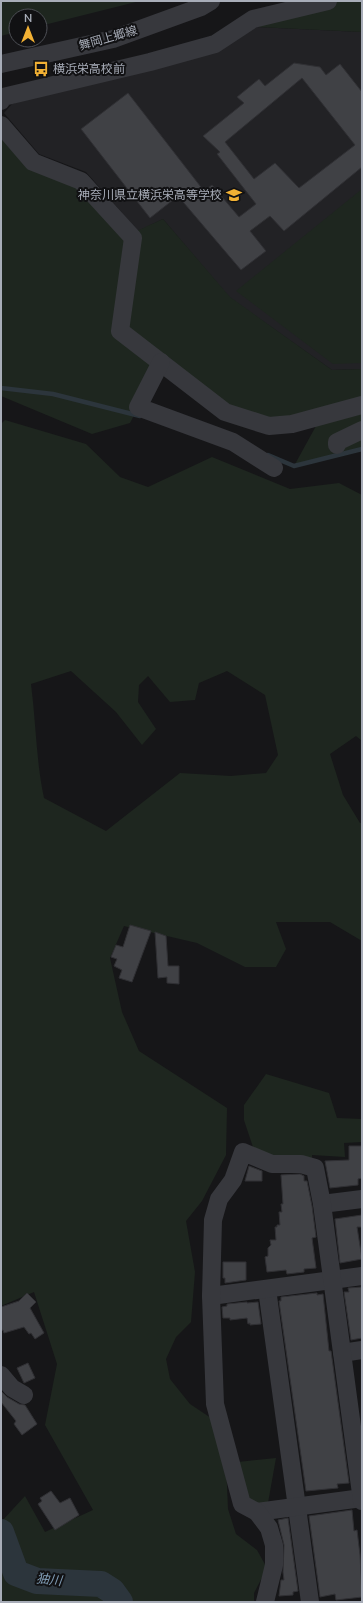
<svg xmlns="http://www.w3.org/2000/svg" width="363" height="1603" font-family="'Nunito Sans','Noto Sans JP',sans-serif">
	<rect width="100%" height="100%" fill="#161618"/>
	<polygon fill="#222225" points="257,27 362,32 362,369 332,370 229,297 163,219 138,231 86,172 39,154 4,113 12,104"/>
	<g fill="#1e261f" fill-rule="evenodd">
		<polygon points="1,1 140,1 40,26 40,16 16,16 16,32 1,36"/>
		<polygon points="328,1 362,1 362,32 257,27"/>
		<polygon points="1,125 33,162 81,181 130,234 163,219 230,297 332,370 362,369 362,449 294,466 322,415 292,424 225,412 161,363 130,423 92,434 1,396"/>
		<polygon points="362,189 362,363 333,364 236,291"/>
		<path d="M 5,420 L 86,444 L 120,477 L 148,487 L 212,457 L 290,489 L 339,483 L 362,495 L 362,741 L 356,736 L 330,754 L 343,795 L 360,823 L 362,823 L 362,941 L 330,922 L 276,922 L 286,949 L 276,967 L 245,967 L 197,943 L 124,926 L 110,958 L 122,1012 L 139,1051 L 227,1108 L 226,1155 L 202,1201 L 186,1221 L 195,1272 L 191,1322 L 176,1337 L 166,1359 L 170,1379 L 190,1404 L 214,1420 L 226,1463 L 228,1509 L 236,1534 L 257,1550 L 267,1568 L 254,1593 L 254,1602 L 126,1602 L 121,1593 L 101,1579 L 39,1574 L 21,1566 L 2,1521 L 25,1496 L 45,1532 L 93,1510 L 45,1425 L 57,1364 L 34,1292 L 1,1306 L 1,424 ZM 71,671 L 116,712 L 142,745 L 156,729 L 138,702 L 139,685 L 148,676 L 170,702 L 195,700 L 199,683 L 227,671 L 265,695 L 278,755 L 266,773 L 231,776 L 180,773 L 106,831 L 44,798 C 36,761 36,722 31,684 Z"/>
		<polygon points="266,1074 329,1093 337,1118 362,1119 362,1142 344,1143 345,1157 312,1155 312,1161 278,1161 253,1147 244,1120 244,1105"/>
		<polygon points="276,1458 268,1503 255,1505 248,1500 238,1462"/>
		<polygon points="1,1543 14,1575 35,1584 83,1588 100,1587 112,1595 117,1602 4,1602 1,1599"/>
	</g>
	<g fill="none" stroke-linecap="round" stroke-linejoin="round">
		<g stroke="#2c353c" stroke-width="4.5">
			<polyline points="1,388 53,394 140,416"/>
			<polyline points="268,455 294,466 362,449"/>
		</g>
		<polyline stroke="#2c353c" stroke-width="26" points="1,1532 16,1573 37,1581 101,1584 112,1591 120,1602"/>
	</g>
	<g fill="#404145" stroke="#303034" fill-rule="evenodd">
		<path d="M 294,63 L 320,67 L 326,75 L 340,64 L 362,92 L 362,167 L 284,231 L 270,216 L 250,231 L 266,251 L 241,270 L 178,196 L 150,218 L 81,129 L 128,93 L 204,191 L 212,185 L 239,217 L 256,204 L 217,154 L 220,152 L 203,136 L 244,103 L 237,97 L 259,79 L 265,86 ZM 302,78 L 355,145 L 299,188 L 275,163 L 254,179 L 225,142 Z"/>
		<polygon points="130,925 151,931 132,982 119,978 122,970 114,966 117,959 111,957 116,945 123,947"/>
		<polygon points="155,932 166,936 168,966 179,966 179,984 167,983 167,977 158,978"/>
		<polygon points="349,1146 362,1146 362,1178 358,1179 358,1185 330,1188 325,1161 349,1160"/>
		<polygon points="249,1166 262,1171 262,1181 245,1181"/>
		<polygon points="300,1174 304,1176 304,1181 307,1181 312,1206 316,1237 312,1238 316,1268 304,1269 304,1272 287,1274 286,1270 267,1272 265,1257 268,1256 268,1248 271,1245 270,1240 276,1240 275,1227 277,1227 277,1225 280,1225 279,1212 282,1212 281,1204 283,1204 281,1175"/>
		<polygon points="362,1215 362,1227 357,1227 362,1259 340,1263 335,1219"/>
		<polygon points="223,1262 246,1262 246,1280 225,1283 225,1278 223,1278"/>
		<polygon points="362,1287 362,1338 351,1340 344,1292 349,1292 348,1288"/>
		<polygon points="27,1293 36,1302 30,1308 44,1333 35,1339 31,1333 29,1334 24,1327 4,1333 3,1330 1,1331 1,1307 19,1301"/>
		<polygon points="317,1293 317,1295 323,1294 329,1351 331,1351 349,1483 337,1484 338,1488 306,1491 279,1301 281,1301 281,1297"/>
		<polygon points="247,1302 247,1303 258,1302 261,1324 250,1325 250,1323 248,1324 247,1318 230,1320 230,1318 223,1318 222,1307 227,1306 227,1304"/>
		<polygon points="28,1363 35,1378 24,1383 17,1368"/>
		<polygon points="1,1391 7,1397 19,1404 25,1405 37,1424 22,1435 14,1424 16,1421 1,1402"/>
		<polygon points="51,1491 60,1503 70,1498 79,1515 55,1530 38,1504 42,1501 40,1498"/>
		<polygon points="352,1510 354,1531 357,1530 360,1555 362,1597 336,1600 335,1594 320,1597 309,1516"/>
		<polygon points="288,1518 298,1591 293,1592 293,1595 279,1596 281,1580 284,1580 283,1572 284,1545 278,1520"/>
	</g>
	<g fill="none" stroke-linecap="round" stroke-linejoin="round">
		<g stroke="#37383d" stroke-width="18">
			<polyline points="1,64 113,39 201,7 211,1"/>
			<polyline points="1,101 3,97 150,62 215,44 253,19 328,1"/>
			<polyline points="1,125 33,162 81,181 133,238 120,331 225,412 269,426 292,424 362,405"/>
			<polyline points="161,362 138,407 233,442 274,468"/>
			<polyline points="337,445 337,442 362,430"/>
			<polyline points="322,1204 362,1199"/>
			<polyline points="267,1289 310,1602"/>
			<polyline points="211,1296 362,1276"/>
			<polyline points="342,1353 362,1350"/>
			<polyline points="1,1375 12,1388 24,1395"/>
			<polyline points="257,1512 362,1498"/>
			<polyline points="265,1602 274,1565 274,1545 269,1528 257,1512 242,1504 215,1404 211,1296 213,1220 219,1199 233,1180 243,1152 272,1164 301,1164 315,1168 322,1204 362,1501"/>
		</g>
	</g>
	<defs>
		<symbol id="bus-bare" viewBox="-9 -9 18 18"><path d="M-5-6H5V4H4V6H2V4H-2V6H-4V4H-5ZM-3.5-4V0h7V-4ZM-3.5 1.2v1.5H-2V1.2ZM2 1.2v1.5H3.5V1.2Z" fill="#f2b134" stroke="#111113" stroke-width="2.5" paint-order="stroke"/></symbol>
		<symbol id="school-bare" viewBox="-9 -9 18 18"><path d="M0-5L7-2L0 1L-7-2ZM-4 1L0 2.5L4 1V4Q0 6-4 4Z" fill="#f2b134" stroke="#111113" stroke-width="2.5" paint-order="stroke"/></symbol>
	</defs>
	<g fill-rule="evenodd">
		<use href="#bus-bare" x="30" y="58" width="22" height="22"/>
		<use href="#school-bare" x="223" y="184" width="22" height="22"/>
	</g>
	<g text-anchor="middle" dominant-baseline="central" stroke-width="4" stroke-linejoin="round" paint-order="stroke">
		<g font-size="12" fill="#a8adb8" stroke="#111113">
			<text transform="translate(108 38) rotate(-16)">舞岡上郷線</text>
		</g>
		<g font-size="12" fill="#a8adb8" stroke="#111113" text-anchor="start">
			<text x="53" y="69">横浜栄高校前</text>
			<text x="222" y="195" text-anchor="end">神奈川県立横浜栄高等学校</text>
		</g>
		<g font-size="13" font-style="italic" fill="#7f9bb3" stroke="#111113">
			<text transform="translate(49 1580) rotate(6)">㹨川</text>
		</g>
	</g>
	<rect width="363" height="1603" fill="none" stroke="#a8adb8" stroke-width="4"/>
	<g transform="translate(28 28)"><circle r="19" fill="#111113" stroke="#4d4f55"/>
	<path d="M0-3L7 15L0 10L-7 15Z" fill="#f2b134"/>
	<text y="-6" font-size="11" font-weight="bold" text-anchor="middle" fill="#a8adb8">N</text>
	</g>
</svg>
